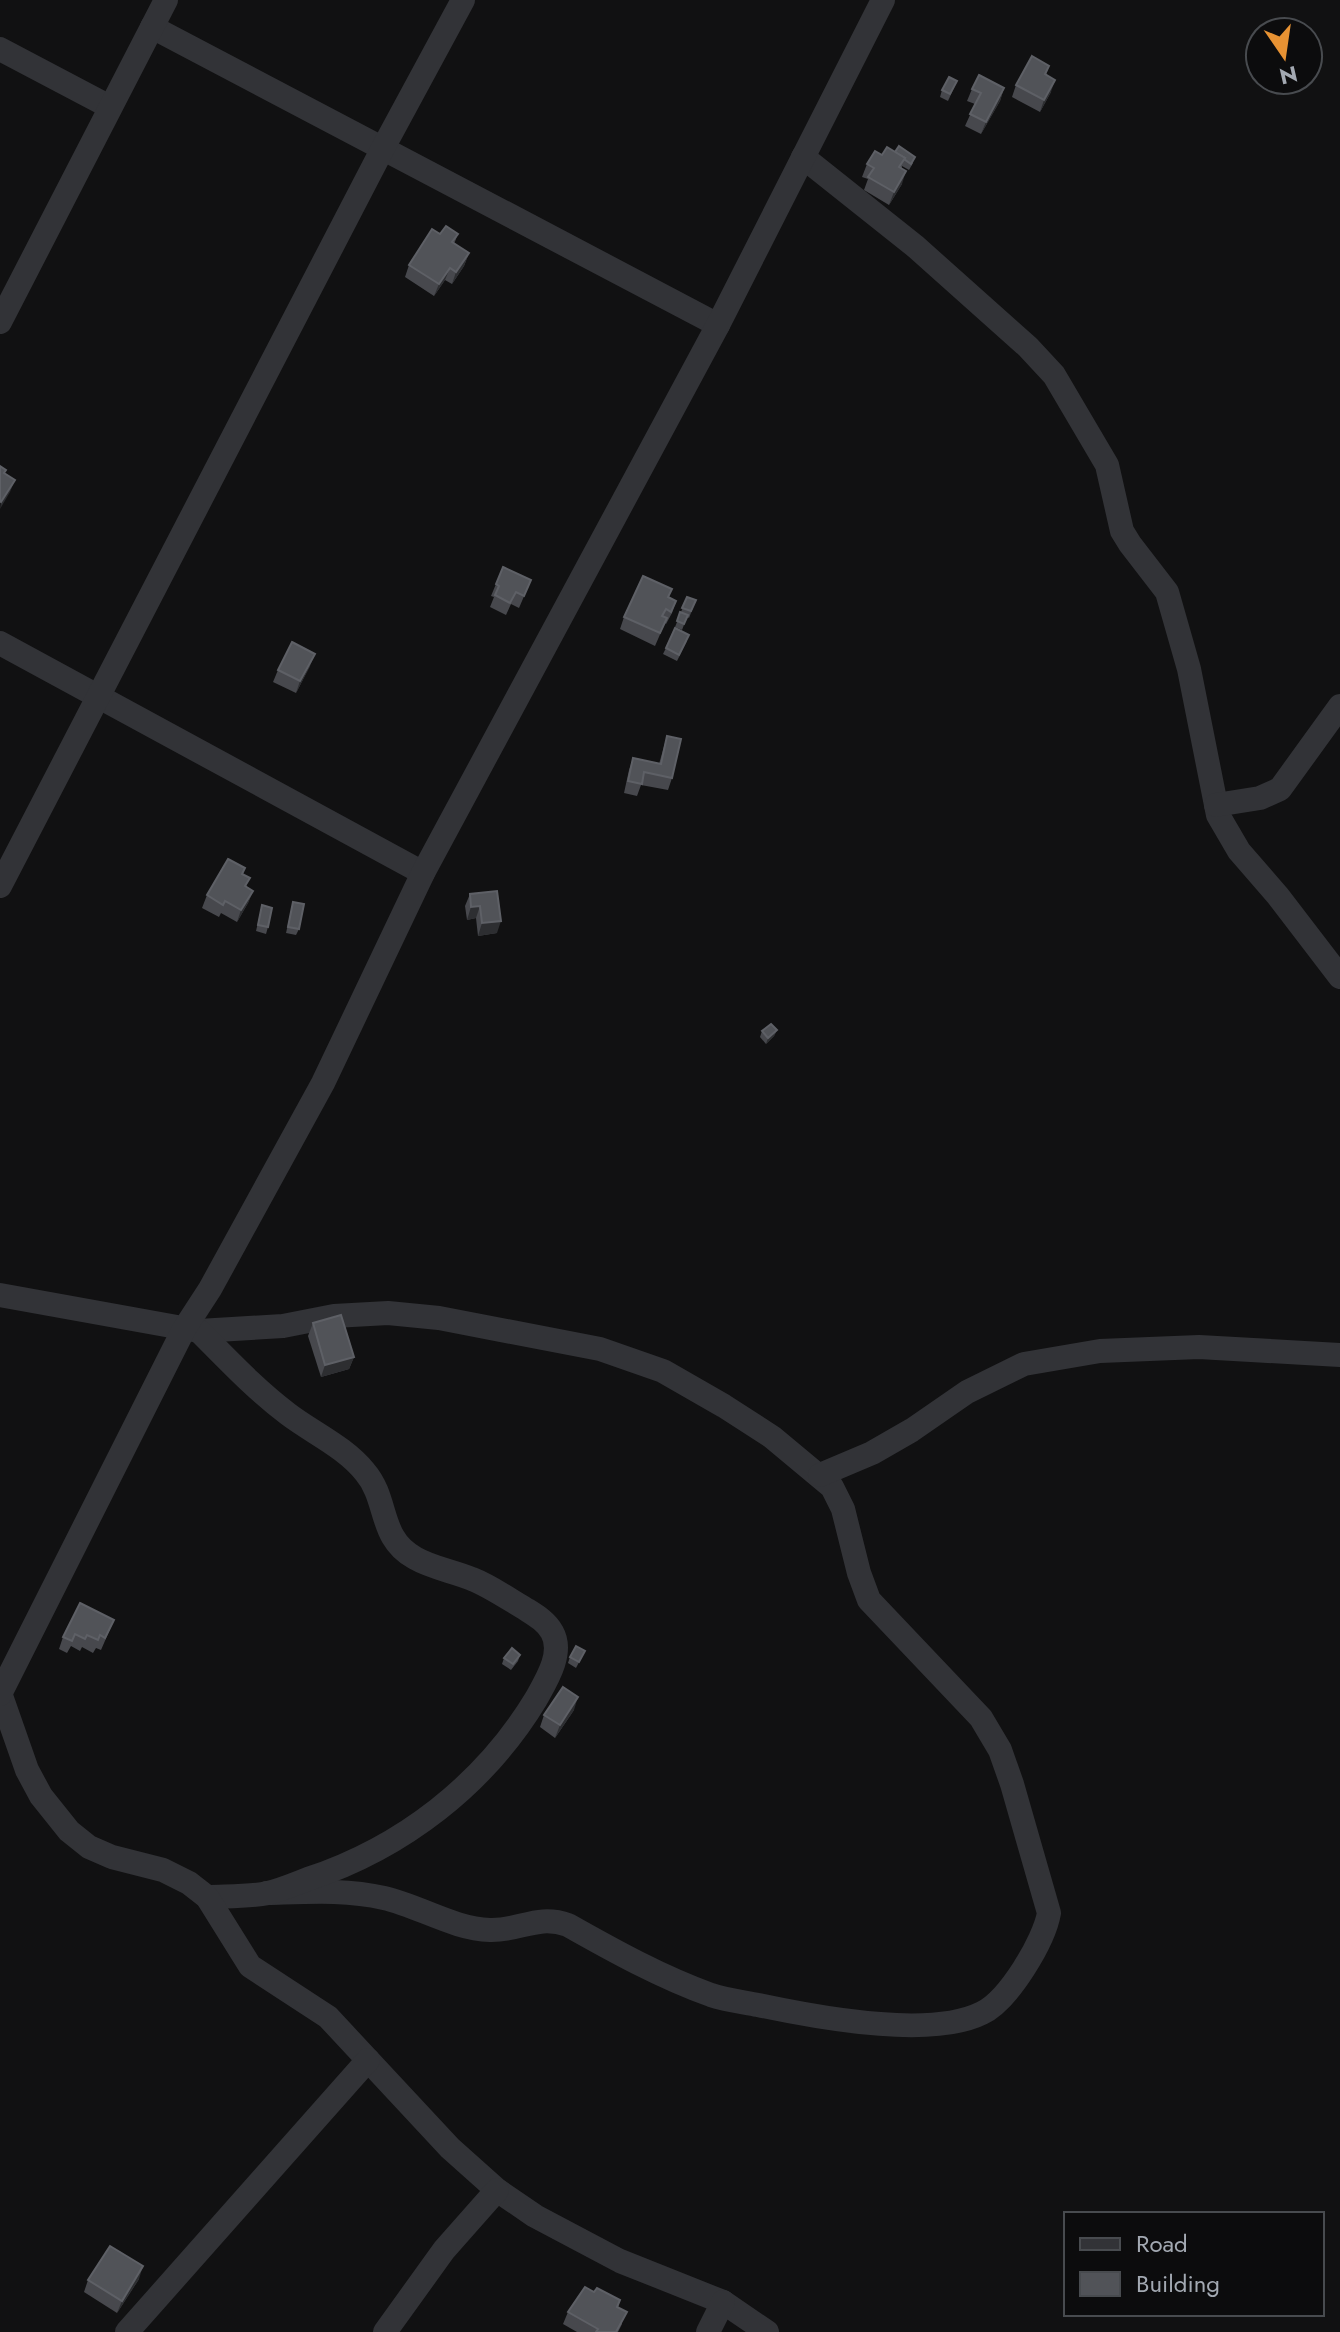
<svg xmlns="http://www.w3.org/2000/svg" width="1340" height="2332" font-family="Jost,sans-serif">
	<rect width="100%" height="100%" fill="#111112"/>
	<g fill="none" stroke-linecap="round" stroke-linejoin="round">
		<g stroke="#323337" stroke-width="24">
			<polyline points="152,27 718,325"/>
			<polyline points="0,49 110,107"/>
			<polyline points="803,157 916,247 1028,347 1054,375 1107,465 1122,531 1130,544 1167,592 1189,669 1218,815 1239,851 1278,896 1340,977"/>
			<polyline points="0,322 166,0"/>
			<polyline points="0,643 423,873"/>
			<polyline points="1216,805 1260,798 1280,789 1340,706"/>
			<polyline points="0,886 383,148 463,0"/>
			<path d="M 0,1295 L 199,1331 L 283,1326 L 334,1316 L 388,1313 L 439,1318 L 600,1349 L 663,1371 L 724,1406 L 772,1437 L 832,1487 L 843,1509 L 859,1573 L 869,1600 L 981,1718 L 1000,1750 L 1012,1784 L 1049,1913 C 1044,1941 1009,2000 982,2013 C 930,2039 814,2017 758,2005 C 743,2002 726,2000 711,1995 C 661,1977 614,1951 568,1925 C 537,1914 520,1931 490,1930 C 454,1929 419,1906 384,1898 C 346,1889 306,1892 267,1893"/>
			<path d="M 199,1331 C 228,1360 255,1389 288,1414 C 313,1433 345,1447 365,1472 C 389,1500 378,1538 415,1558 C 432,1568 453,1571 472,1579 C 490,1586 507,1598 524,1608 C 535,1615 546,1621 552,1632 C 564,1653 546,1681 536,1699 C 484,1785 402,1848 308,1879 C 295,1884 281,1890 268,1893 C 249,1897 227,1896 207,1897"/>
			<polyline points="820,1475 872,1453 912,1430 967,1392 1024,1364 1100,1351 1199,1347 1340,1355"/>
			<polyline points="0,1693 27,1770 41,1796 69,1831 89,1847 112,1857 163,1870 189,1883 207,1897 250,1966 328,2017 450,2148 497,2190 535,2216 620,2261 723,2302 767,2332"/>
			<polyline points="0,1694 184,1329 210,1289 323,1083 423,873 718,325 883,0"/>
			<polyline points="127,2332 368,2060"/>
			<polyline points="385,2332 444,2250 497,2190"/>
			<polyline points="708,2332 723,2302"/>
		</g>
	</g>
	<g fill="#47484d">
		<polygon points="1049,66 1046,75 1051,92 1040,112 1012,97 1016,85"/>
		<polygon points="957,81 948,101 940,97 942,90"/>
		<polygon points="1004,88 1000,101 981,134 965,126 975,104 967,101 972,89"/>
		<polygon points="887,147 913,163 909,170 902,166 902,184 889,205 864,190 868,179 862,177 867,164 882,155"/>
		<polygon points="440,234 458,234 454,244 469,253 464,266 452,284 445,280 434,296 405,277 409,265"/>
		<polygon points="531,580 519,608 511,604 506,615 490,607 494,597 491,596 496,584"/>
		<polygon points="669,597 676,601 672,613 666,624 665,623 655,646 620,629 624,617"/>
		<polygon points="687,597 696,600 689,618 687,617 682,630 675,627"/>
		<polygon points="687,641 677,661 663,654 666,648"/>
		<polygon points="310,666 296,693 273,682 278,670"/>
		<polygon points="667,736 672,778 668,790 641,785 637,796 624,793 629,770 633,758 659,764"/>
		<polygon points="243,874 247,887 253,891 248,903 237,922 221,913 219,917 202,908 207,895"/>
		<polygon points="497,891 497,933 478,936 476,918 467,920 465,906 470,894"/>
		<polygon points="293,902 299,929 296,935 286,933"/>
		<polygon points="262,905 268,927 266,934 256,931"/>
		<polygon points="777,1030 774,1036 766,1044 760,1037 762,1031"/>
		<polygon points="313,1323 354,1357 349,1369 321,1377 308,1336"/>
		<polygon points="114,1620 101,1650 96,1648 93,1653 82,1647 80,1651 71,1646 67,1653 59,1649 63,1637"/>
		<polygon points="585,1651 576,1668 568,1663 570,1657"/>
		<polygon points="520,1655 518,1661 511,1670 502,1664 504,1658"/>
		<polygon points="574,1710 555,1738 540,1727 544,1715"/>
		<polygon points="139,2279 117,2313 84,2292 88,2280"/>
		<polygon points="594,2292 620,2300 618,2307 622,2324 618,2332 577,2332 563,2324 568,2312"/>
	</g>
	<g fill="#2d2e31">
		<polygon points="1055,80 1051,92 1040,112 1044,100"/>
		<polygon points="1004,88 1000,101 981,134 986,122"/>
		<polygon points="906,171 902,184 889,205 894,192"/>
		<polygon points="469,253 464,266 452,284 456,272"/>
		<polygon points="450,268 445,280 434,296 439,284"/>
		<polygon points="15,480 10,492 0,509 1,502"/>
		<polygon points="315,654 310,666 296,693 300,681"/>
		<polygon points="253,891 248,903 237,922 241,910"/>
		<polygon points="480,906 476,918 467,920 471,907"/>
		<polygon points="501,921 497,933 478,936 482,923"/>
		<polygon points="777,1030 774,1036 766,1044 768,1038"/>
		<polygon points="354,1357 349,1369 321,1377 325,1365"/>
		<polygon points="578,1697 574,1710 555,1738 560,1725"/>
		<polygon points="143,2266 139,2279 117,2313 122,2301"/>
	</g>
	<g fill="#515358" stroke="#5e6066" stroke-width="2">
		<polygon points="1032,56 1049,66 1045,74 1055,80 1044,100 1016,85"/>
		<polygon points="979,75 1004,88 986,122 970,114 981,93 972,89"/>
		<polygon points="949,77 957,81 950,94 942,90"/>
		<polygon points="899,146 915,157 911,164 904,159 905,158 895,152"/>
		<polygon points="887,147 905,158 899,167 906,171 894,192 868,177 874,168 867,164 875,151 882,155"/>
		<polygon points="446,226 458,234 452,242 469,253 456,272 450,268 439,284 409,265 432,229 440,234"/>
		<polygon points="0,466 6,470 4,473 15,480 1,502 0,501"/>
		<polygon points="503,567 531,580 524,596 516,592 510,603 495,595 499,586 496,584"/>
		<polygon points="643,576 672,589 668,597 676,601 671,612 666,609 662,616 667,618 660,633 624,617"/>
		<polygon points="687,597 696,600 691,611 682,608"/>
		<polygon points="680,612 688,615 684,624 677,621"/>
		<polygon points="675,628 689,635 679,655 666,648"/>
		<polygon points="292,642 315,654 300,681 278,670"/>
		<polygon points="667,736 681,739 672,778 644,772 642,784 628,781 633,758 661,764"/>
		<polygon points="228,859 245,868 242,874 250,878 245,886 253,891 241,910 225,901 223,905 207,895"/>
		<polygon points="497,891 501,921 482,923 480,906 471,907 470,894"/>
		<polygon points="293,902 304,904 299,929 288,927"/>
		<polygon points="262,905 272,908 268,927 258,925"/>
		<polygon points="771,1024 777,1030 768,1038 762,1031"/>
		<polygon points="341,1315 354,1357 325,1365 313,1323"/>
		<polygon points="80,1603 114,1620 105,1638 100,1635 98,1640 87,1635 85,1639 75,1634 72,1641 63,1637"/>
		<polygon points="576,1646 585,1651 579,1662 570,1657"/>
		<polygon points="512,1648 520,1655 513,1664 504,1658"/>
		<polygon points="563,1687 578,1697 560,1725 544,1715"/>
		<polygon points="110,2246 143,2266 122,2301 88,2280"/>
		<polygon points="585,2287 594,2292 597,2288 620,2300 617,2307 627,2312 616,2332 596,2332 598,2329 568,2312"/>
	</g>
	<rect x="1064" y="2212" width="260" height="104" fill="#0c0c0d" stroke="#484b4f" stroke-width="2"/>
	<rect x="1080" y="2238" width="40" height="12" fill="#323337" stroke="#484b4f" stroke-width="2"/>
	<text x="1136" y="2252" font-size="24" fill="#a3a9b2">Road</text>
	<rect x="1080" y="2272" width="40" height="24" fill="#515358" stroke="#484b4f" stroke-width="2"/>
	<text x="1136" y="2292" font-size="24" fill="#a3a9b2">Building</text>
	<g transform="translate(1284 56) rotate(167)"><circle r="38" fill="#0c0c0d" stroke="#484b4f" stroke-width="2"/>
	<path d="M0-6L14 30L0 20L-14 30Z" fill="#e79233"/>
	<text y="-12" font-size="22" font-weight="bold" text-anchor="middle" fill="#a3a9b2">N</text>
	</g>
</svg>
